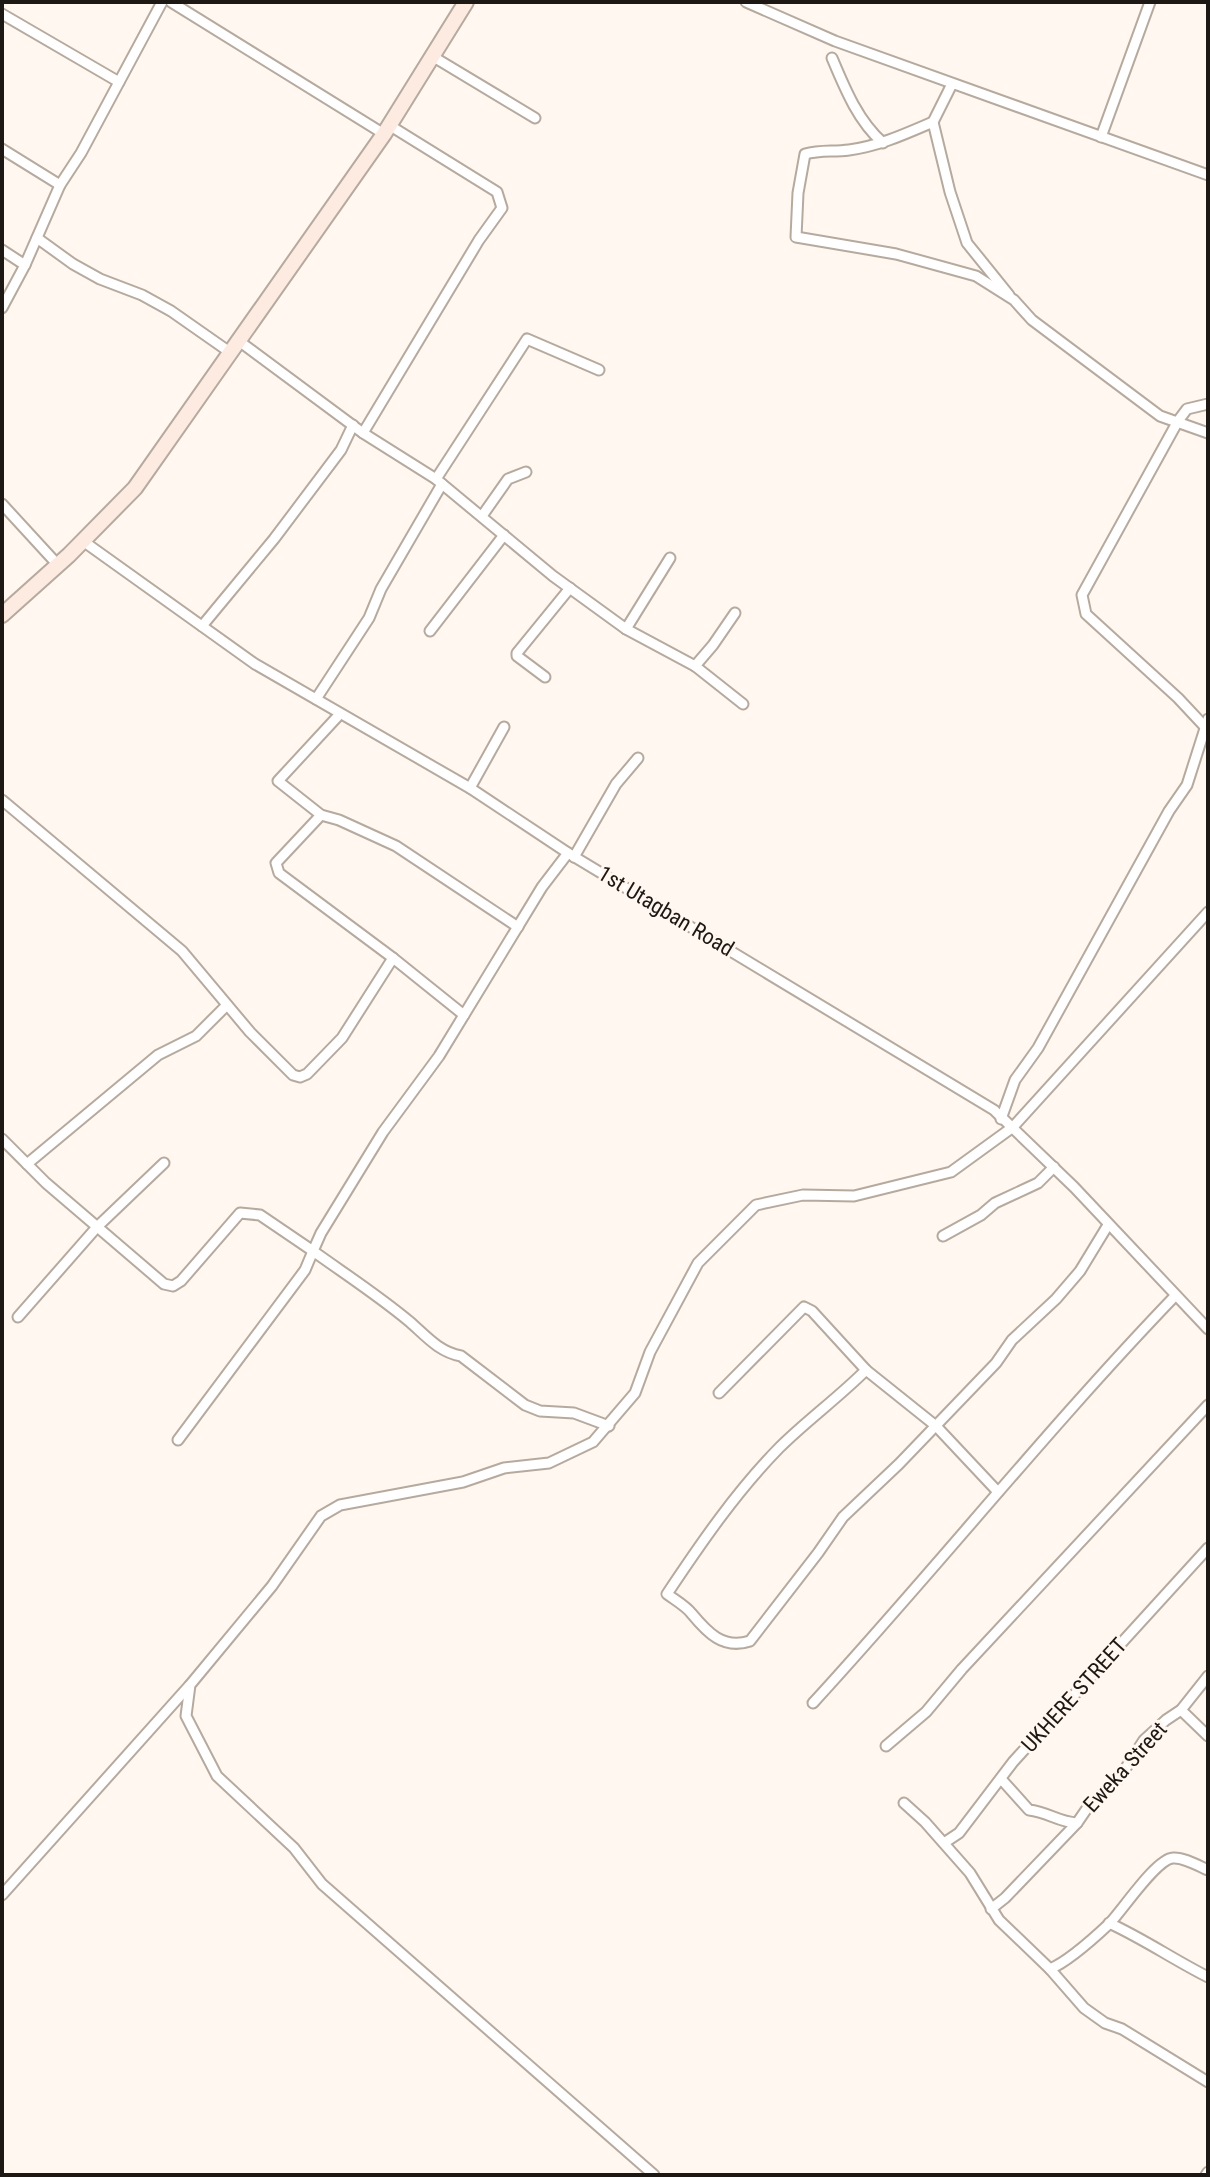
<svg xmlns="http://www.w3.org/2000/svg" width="1210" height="2177" font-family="'Roboto Condensed',sans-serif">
	<rect width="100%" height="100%" fill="#fff7f0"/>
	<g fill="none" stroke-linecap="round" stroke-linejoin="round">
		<defs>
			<g id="street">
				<polyline points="171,2 384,134"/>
				<polyline points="746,2 835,41 1208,175"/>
				<polyline points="2,14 119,82"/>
				<polyline points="432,56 535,118"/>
				<path d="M 832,58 C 845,89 858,121 883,143"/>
				<path d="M 952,84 L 933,122 C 905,134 879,146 849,150 C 833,152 820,150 805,154 L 798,193 L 796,237 L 896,254 L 976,276 L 1014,300 L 1032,320 L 1160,416 L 1208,433"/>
				<polyline points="933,122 950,192 967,243 1009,295"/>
				<polyline points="1101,137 1150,2"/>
				<polyline points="2,149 60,185"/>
				<polyline points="37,238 73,264 100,279 142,295 171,311 231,353"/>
				<polyline points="2,250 25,265"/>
				<polyline points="2,308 25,265 60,185 81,153 162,2"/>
				<polyline points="239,341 363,433 436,479 553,576 626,629 695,666 743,704"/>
				<polyline points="363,433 479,240 502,208 497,192 389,125"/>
				<polyline points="436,479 527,339 599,370"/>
				<polyline points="2,504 58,565"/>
				<polyline points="482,516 508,479 526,472"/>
				<polyline points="83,541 255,664 470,788 568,853 994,1110 1074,1187 1208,1329"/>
				<polyline points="202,626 274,539 341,450 353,425"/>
				<polyline points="626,629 670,558"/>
				<polyline points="430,631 504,535"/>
				<polyline points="695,666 713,645 735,613"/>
				<polyline points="545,677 517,656 517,653 570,588"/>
				<polyline points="316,699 369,618 381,589 442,484"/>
				<polyline points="339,715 278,781 321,815 339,820 396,846 518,927"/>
				<polyline points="1207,729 1178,698 1086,614 1082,595 1178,421 1187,409 1208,404"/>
				<polyline points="470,788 504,727"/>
				<polyline points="2,800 182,951 250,1032 293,1075 300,1077 307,1074 342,1038 393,958"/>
				<polyline points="321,815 276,863 279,873 393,958 464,1015"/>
				<path d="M 568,853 L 542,887 L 439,1056 L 383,1132 L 321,1233 L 313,1251 C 345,1274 379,1296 410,1322 C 426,1336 439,1352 461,1356 L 525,1405 L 540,1411 L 574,1413 L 609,1426"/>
				<polyline points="574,857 616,784 638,758"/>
				<polyline points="1001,1119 1015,1080 1038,1048 1169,811 1187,785 1208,719"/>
				<polyline points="2,1139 46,1183 164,1284 173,1286 181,1281 240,1213 260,1215 313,1251 305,1270 178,1440"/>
				<polyline points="27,1164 158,1055 196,1036 227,1005"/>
				<polyline points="943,1236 981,1215 995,1203 1038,1183 1054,1167"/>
				<polyline points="18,1317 97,1227 164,1163"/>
				<path d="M 866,1370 C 838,1398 806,1421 779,1448 C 736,1492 701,1543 667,1594 C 675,1600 686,1606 692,1614 C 707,1632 723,1650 750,1641 L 818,1553 L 843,1517 L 899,1464 L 996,1363 L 1012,1340 L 1056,1299 L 1080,1271 L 1108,1225"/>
				<polyline points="719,1393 804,1307 812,1311 866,1370 936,1426 998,1492"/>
				<path d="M 813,1703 C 936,1569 1049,1427 1175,1296"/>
				<polyline points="1181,1710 1208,1736"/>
				<polyline points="886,1746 926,1712 962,1669 1208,1405"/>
				<path d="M 1002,1780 L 1029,1810 C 1048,1812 1058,1822 1077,1823"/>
				<polyline points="904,1803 925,1822 970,1873 999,1920 1050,1969 1084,2008 1105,2023 1122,2029 1208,2082"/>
				<polyline points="944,1843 959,1833 1013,1762 1208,1548"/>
				<polyline points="2,1895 189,1686"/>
				<polyline points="991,1909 1005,1898 1077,1823 1088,1807 1118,1780 1144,1740 1166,1720 1181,1710 1208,1676"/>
				<path d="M 1109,1923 C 1144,1939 1174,1960 1208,1977"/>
				<path d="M 1050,1969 C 1069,1961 1093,1939 1109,1924 C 1122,1911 1156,1859 1173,1858 C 1183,1857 1199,1866 1208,1870"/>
				<polyline points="654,2175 322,1884 294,1848 217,1776 186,1716 190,1685 272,1586 321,1516 340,1505 463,1482 504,1468 549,1463 593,1442 635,1393 650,1352 698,1263 756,1205 803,1195 854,1196 951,1172 1013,1127 1208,912"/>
				<polyline points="1206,2175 1208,2172"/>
			</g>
			<polyline id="secondary" points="2,615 69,555 135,488 384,134 466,2"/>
		</defs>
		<use href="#street" stroke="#b6aa9f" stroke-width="13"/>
		<use href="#secondary" stroke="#b6aa9f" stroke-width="18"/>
		<use href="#street" stroke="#fff" stroke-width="9"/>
		<use href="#secondary" stroke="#fdeae0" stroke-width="14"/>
	</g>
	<g text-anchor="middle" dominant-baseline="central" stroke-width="6" stroke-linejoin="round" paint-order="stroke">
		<g font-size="22" fill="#1d1814" stroke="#fff7f0">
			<text transform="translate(666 911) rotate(31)">1st Utagban Road</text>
			<text transform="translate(1074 1695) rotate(-48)">UKHERE STREET</text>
			<text transform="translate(1125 1767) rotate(-48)">Eweka Street</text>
		</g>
	</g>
	<rect width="1210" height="2177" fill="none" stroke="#1d1814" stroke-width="8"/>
</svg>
